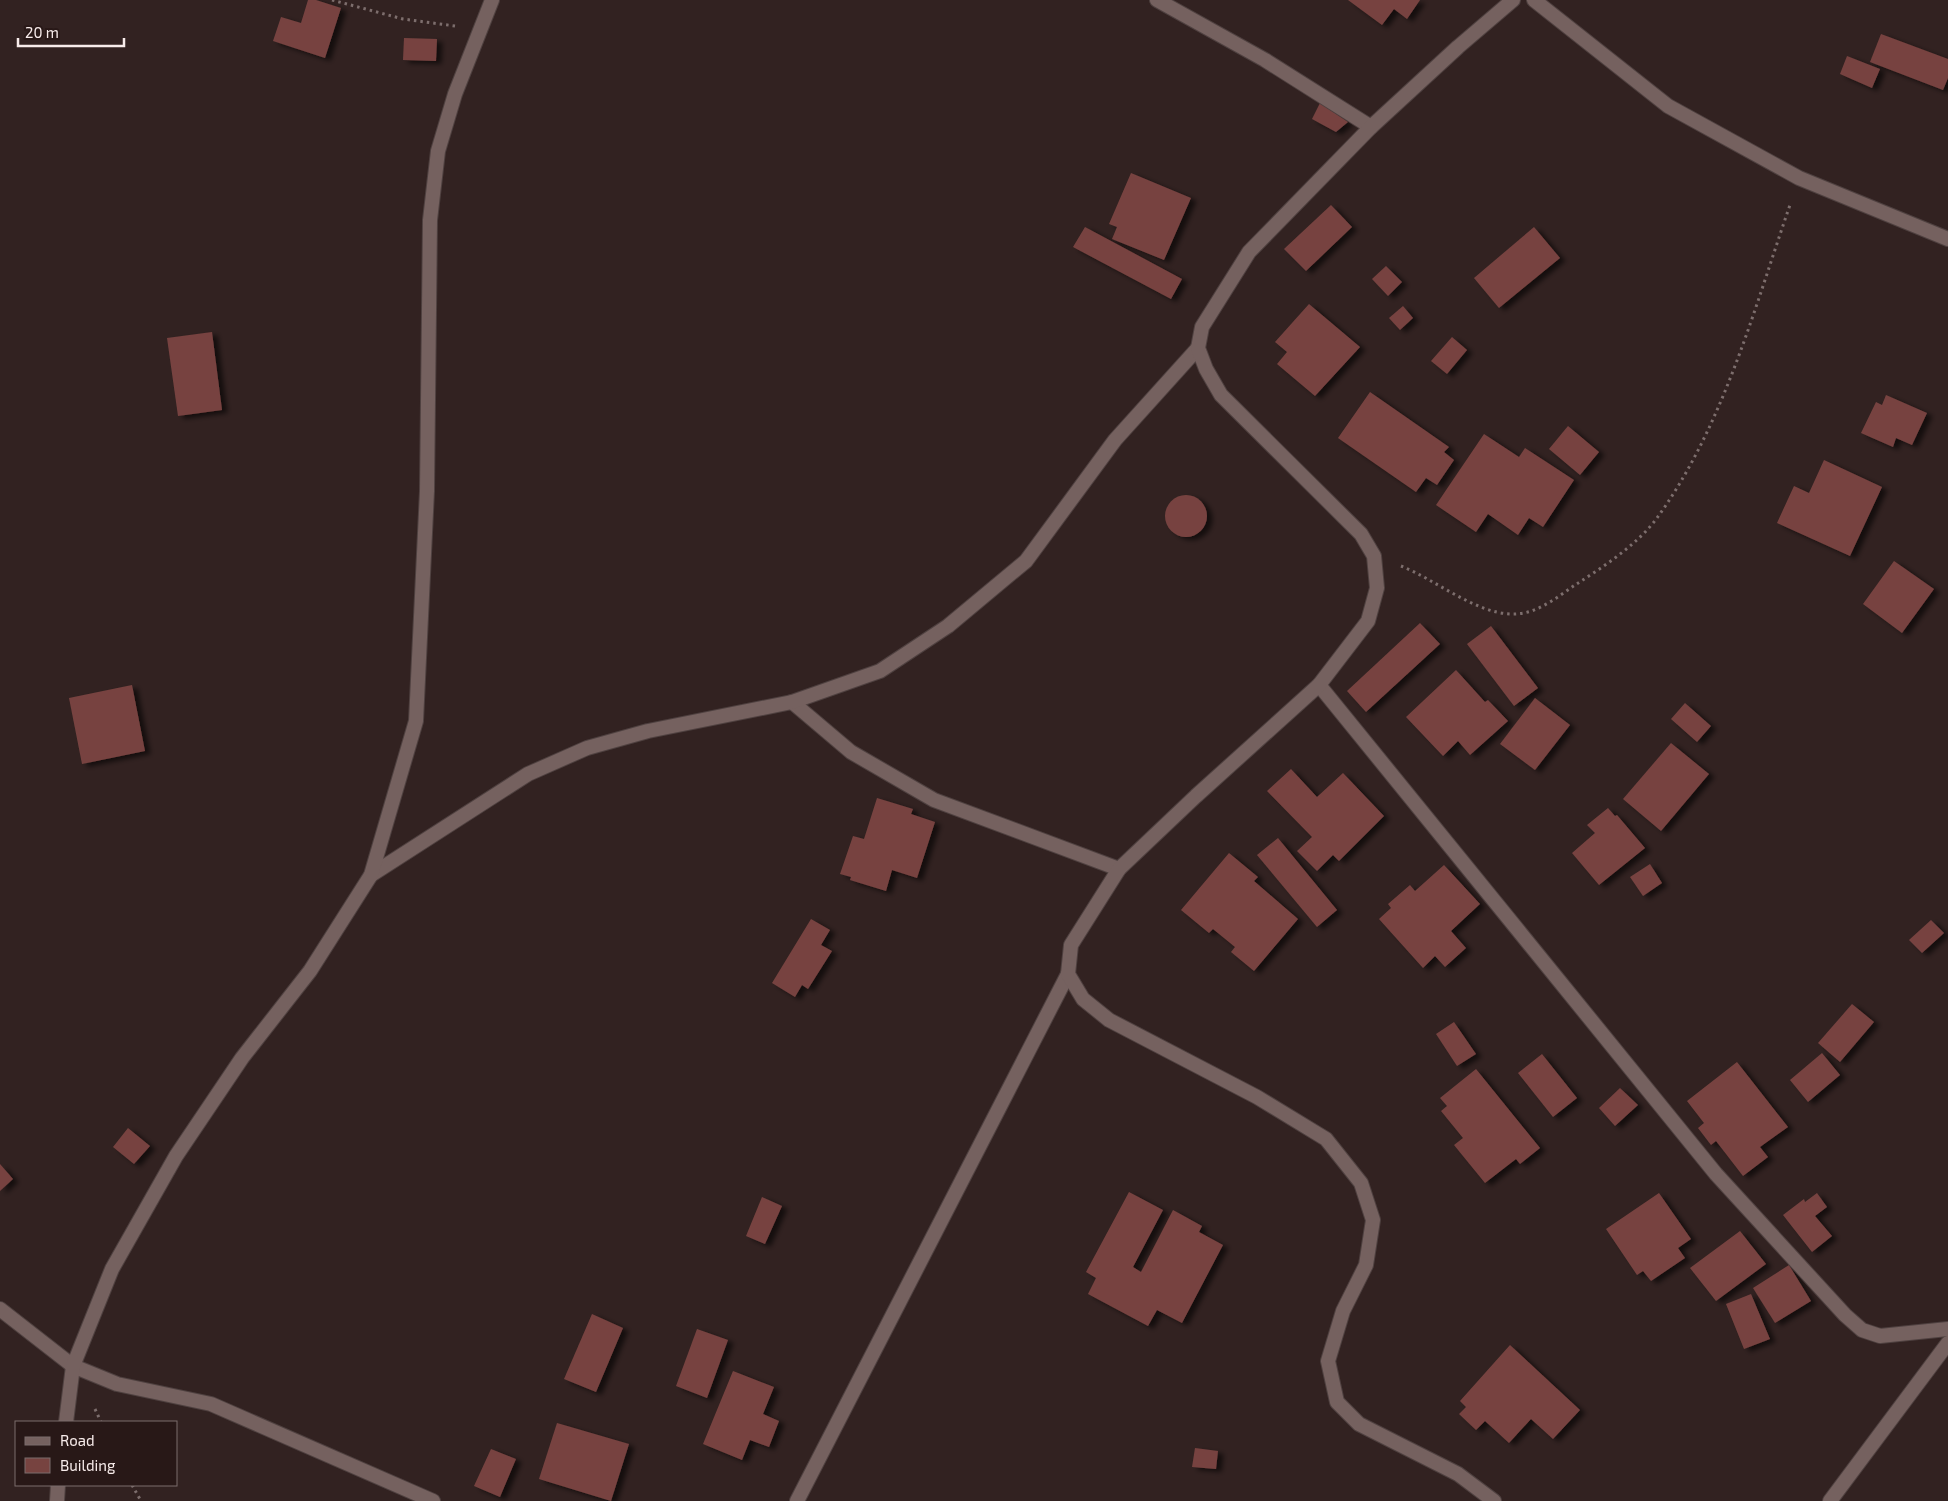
<svg xmlns="http://www.w3.org/2000/svg" width="1948" height="1501" font-family="'Exo 2',sans-serif">
	<defs>
		<filter id="shadow"><feDropShadow dx="5.5" dy="3" stdDeviation="2.5" flood-color="#0009"/></filter>
	</defs>
	<rect width="100%" height="100%" fill="#322221"/>
	<g fill="#774340" filter="url(#shadow)">
		<polygon points="308,0 316,0 341,8 325,58 273,41 281,17 301,23"/>
		<polygon points="1348,0 1420,0 1407,19 1394,9 1382,25"/>
		<polygon points="1881,34 1948,59 1948,78 1943,90 1870,62"/>
		<polygon points="404,38 437,39 436,61 403,60"/>
		<polygon points="1847,56 1880,69 1872,88 1840,74"/>
		<polygon points="1320,103 1348,122 1336,132 1312,119"/>
		<polygon points="1131,173 1191,198 1164,260 1112,239 1117,227 1109,224"/>
		<polygon points="1331,205 1352,227 1306,271 1284,249"/>
		<polygon points="1085,227 1182,279 1171,299 1073,247"/>
		<polygon points="1534,227 1560,258 1499,308 1474,278"/>
		<polygon points="1386,266 1402,282 1388,296 1372,279"/>
		<polygon points="1309,304 1360,347 1315,396 1277,364 1287,352 1275,342"/>
		<polygon points="1403,306 1413,318 1400,330 1389,318"/>
		<polygon points="212,332 222,410 178,416 167,338"/>
		<polygon points="1452,337 1467,350 1447,374 1431,361"/>
		<polygon points="1370,392 1449,447 1444,452 1454,460 1437,485 1426,478 1416,492 1338,438"/>
		<polygon points="1886,395 1927,413 1912,445 1896,438 1893,447 1861,433 1876,402 1882,405"/>
		<polygon points="1568,426 1599,452 1580,475 1549,449"/>
		<polygon points="1484,434 1519,457 1525,448 1574,480 1543,527 1529,518 1518,535 1488,514 1476,532 1436,505"/>
		<polygon points="1824,460 1882,487 1850,556 1777,523 1794,486 1809,493"/>
		<circle cx="1186" cy="516" r="21"/>
		<polygon points="1894,561 1934,589 1902,633 1863,604"/>
		<polygon points="1420,623 1440,644 1366,712 1347,691"/>
		<polygon points="1491,626 1538,688 1514,706 1467,644"/>
		<polygon points="1456,670 1485,702 1488,700 1508,721 1470,755 1458,741 1443,756 1406,717"/>
		<polygon points="132,685 145,751 82,764 69,698"/>
		<polygon points="1535,698 1570,725 1535,770 1500,744"/>
		<polygon points="1685,703 1711,726 1697,742 1671,719"/>
		<polygon points="1671,743 1709,774 1661,831 1623,799"/>
		<polygon points="1291,769 1317,797 1343,773 1384,816 1339,861 1333,855 1317,871 1297,851 1312,837 1267,791"/>
		<polygon points="877,798 913,809 911,814 935,822 917,878 892,870 886,891 850,880 851,877 840,874 853,836 864,839"/>
		<polygon points="1608,808 1615,816 1617,815 1645,848 1599,885 1572,853 1595,833 1587,825"/>
		<polygon points="1278,838 1337,910 1317,927 1257,855"/>
		<polygon points="1229,853 1258,877 1254,881 1298,919 1254,971 1231,952 1235,947 1213,929 1209,933 1181,910"/>
		<polygon points="1650,864 1662,883 1643,896 1630,877"/>
		<polygon points="1444,865 1480,904 1451,931 1466,948 1445,967 1435,956 1423,968 1379,919 1391,908 1388,904 1410,885 1415,891"/>
		<polygon points="811,919 830,930 821,945 832,951 808,989 802,985 795,997 772,983"/>
		<polygon points="1931,920 1944,933 1922,953 1909,940"/>
		<polygon points="1852,1004 1874,1022 1840,1062 1818,1043"/>
		<polygon points="1454,1022 1476,1054 1457,1066 1436,1034"/>
		<polygon points="1822,1053 1840,1075 1808,1102 1790,1080"/>
		<polygon points="1542,1054 1577,1098 1553,1117 1518,1073"/>
		<polygon points="1737,1062 1788,1127 1760,1147 1768,1157 1743,1176 1716,1141 1711,1145 1698,1128 1704,1123 1687,1101"/>
		<polygon points="1476,1069 1540,1148 1520,1164 1516,1159 1485,1183 1454,1145 1463,1138 1441,1111 1447,1106 1440,1098"/>
		<polygon points="1620,1088 1638,1105 1615,1126 1599,1108"/>
		<polygon points="128,1128 150,1146 134,1164 113,1147"/>
		<polygon points="0,1164 13,1179 0,1191"/>
		<polygon points="1129,1192 1163,1210 1133,1267 1141,1272 1173,1210 1202,1226 1199,1232 1223,1245 1182,1323 1157,1310 1148,1326 1088,1294 1096,1278 1086,1272"/>
		<polygon points="1659,1193 1691,1239 1678,1248 1685,1258 1651,1281 1643,1271 1637,1275 1606,1229"/>
		<polygon points="1817,1193 1827,1207 1815,1216 1832,1236 1812,1252 1783,1215 1804,1199 1805,1202"/>
		<polygon points="762,1197 782,1206 765,1244 746,1236"/>
		<polygon points="1740,1231 1766,1264 1716,1301 1690,1268"/>
		<polygon points="1789,1265 1811,1301 1775,1323 1753,1288"/>
		<polygon points="1751,1294 1770,1339 1744,1349 1726,1304"/>
		<polygon points="592,1314 623,1328 596,1392 564,1379"/>
		<polygon points="697,1329 728,1340 707,1398 676,1386"/>
		<polygon points="1510,1345 1580,1410 1553,1439 1531,1419 1509,1443 1485,1421 1476,1430 1459,1414 1466,1407 1460,1401"/>
		<polygon points="733,1371 774,1387 763,1414 779,1421 769,1447 750,1440 742,1460 703,1444"/>
		<polygon points="557,1423 629,1444 611,1501 539,1479"/>
		<polygon points="1195,1448 1218,1451 1216,1469 1192,1467"/>
		<polygon points="491,1449 516,1459 500,1497 474,1486"/>
	</g>
	<g fill="none" stroke-linecap="round" stroke-linejoin="round">
		<defs>
			<g id="minor">
				<polyline points="1157,0 1265,60 1371,127"/>
				<polyline points="1534,0 1668,106 1799,178 1948,239"/>
				<polyline points="1319,685 1716,1174 1845,1315 1862,1330 1880,1336 1948,1329"/>
				<polyline points="792,702 851,752 934,800 1119,869"/>
				<polyline points="371,875 528,774 587,748 648,731 792,702 880,671 948,626 1026,561 1115,440 1198,348"/>
				<polyline points="0,1309 73,1366 117,1384 211,1404 433,1501"/>
				<polyline points="66,1422 73,1366 112,1269 176,1156 242,1058 310,971 371,875 416,721 427,491 430,220 438,151 455,94 492,0"/>
				<polyline points="57,1501 58,1485"/>
				<polyline points="797,1501 1068,974"/>
				<polyline points="1830,1501 1948,1343"/>
			</g>
			<polyline id="tertiary" points="1494,1501 1458,1474 1359,1424 1337,1402 1328,1361 1343,1311 1366,1265 1373,1220 1361,1183 1326,1139 1257,1097 1109,1020 1083,999 1068,974 1071,945 1119,869 1196,796 1319,685 1368,621 1377,588 1374,556 1361,534 1221,395 1206,369 1198,348 1202,327 1249,252 1371,127 1458,47 1513,0"/>
		</defs>
		<use href="#minor" stroke="#4f4140" stroke-width="16"/>
		<use href="#tertiary" stroke="#4f4140" stroke-width="16"/>
		<g stroke="#7d6e6d" stroke-width="3" stroke-dasharray="2.5 4" stroke-linecap="butt">
			<polyline points="332,0 403,19 455,26"/>
			<path d="M 1401,566 C 1436,580 1475,613 1511,614 C 1536,615 1556,598 1575,585 C 1603,567 1637,545 1657,518 C 1724,425 1754,309 1791,202"/>
			<polyline points="95,1409 101,1422"/>
			<polyline points="132,1485 141,1501"/>
		</g>
		<use href="#minor" stroke="#75615f" stroke-width="14"/>
		<use href="#tertiary" stroke="#75615f" stroke-width="14"/>
	</g>
	<rect x="15" y="1421" width="162" height="65" fill="#281817" stroke="#7b6d6c"/>
	<rect x="25" y="1437" width="25" height="8" fill="#75615f" stroke="#7b6d6c"/>
	<text x="60" y="1446" font-size="15" fill="#f8eceb">Road</text>
	<rect x="25" y="1458" width="25" height="15" fill="#774340" stroke="#7b6d6c"/>
	<text x="60" y="1471" font-size="15" fill="#f8eceb">Building</text>
	<path d="M18 38v8h106v-8" fill="none" stroke="#f8eceb" stroke-width="2.5"/>
	<text x="25" y="38" font-size="15" fill="#f8eceb" stroke="#281817" stroke-width="4" paint-order="stroke">20 m</text>
</svg>
